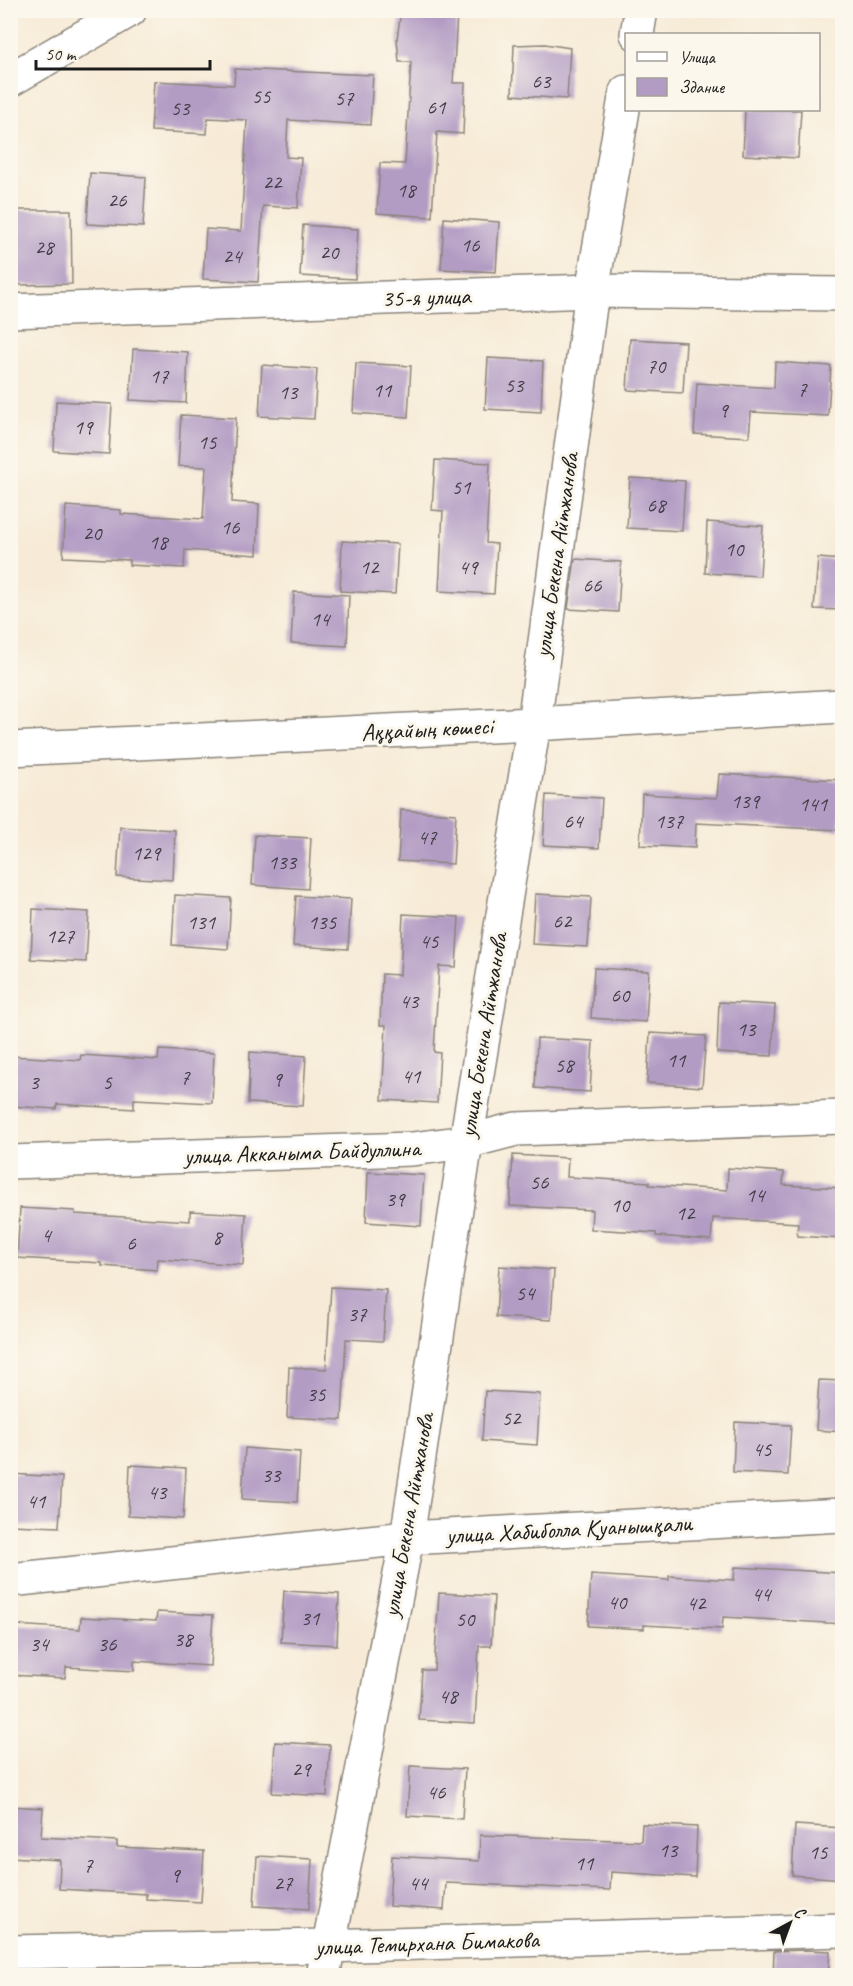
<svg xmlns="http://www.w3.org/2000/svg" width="853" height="1986" font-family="Caveat,sans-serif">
	<rect width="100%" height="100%" fill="#fbf7ec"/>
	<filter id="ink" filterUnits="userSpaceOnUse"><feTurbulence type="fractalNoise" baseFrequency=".0167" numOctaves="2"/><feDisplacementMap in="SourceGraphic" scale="12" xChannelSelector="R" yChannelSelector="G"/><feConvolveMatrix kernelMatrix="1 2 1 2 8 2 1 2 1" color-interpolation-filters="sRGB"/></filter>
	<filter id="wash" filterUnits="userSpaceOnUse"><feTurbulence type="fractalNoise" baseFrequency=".008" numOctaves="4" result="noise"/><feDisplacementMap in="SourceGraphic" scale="24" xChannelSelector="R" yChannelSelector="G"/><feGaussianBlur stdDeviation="1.35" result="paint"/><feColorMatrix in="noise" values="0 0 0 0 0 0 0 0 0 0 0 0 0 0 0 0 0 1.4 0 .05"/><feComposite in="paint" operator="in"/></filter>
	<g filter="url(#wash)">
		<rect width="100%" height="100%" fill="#f7ebd7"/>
		<g id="blocks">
			<g fill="#b39cc4">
				<polygon points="401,11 457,14 453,83 465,83 463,134 437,132 432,217 377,213 380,163 405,164 411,62 399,62 397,39"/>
				<polygon points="545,44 570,48 567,99 512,95 514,45"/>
				<polygon points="235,69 373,75 370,125 288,120 286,157 301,158 298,208 263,206 258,282 203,279 206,229 241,231 247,120 208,118 207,134 151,131 154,81 234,85"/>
				<polygon points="745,110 801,110 798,158 743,155"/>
				<polygon points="90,173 146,177 143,227 87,224"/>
				<polygon points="15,210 71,210 72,284 16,285"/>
				<polygon points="444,218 499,222 496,272 441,269"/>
				<polygon points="303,225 358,229 355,279 300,276"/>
				<polygon points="630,339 686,342 683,393 627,390"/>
				<polygon points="133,349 188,352 186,403 130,400"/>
				<polygon points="488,358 543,361 541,412 485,409"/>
				<polygon points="775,362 831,366 828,416 751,412 749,437 694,434 697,383 774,388"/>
				<polygon points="356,363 411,366 408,417 353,413"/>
				<polygon points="262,365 317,369 314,419 259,416"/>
				<polygon points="56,401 112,404 109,454 54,451"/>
				<polygon points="181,415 236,418 232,502 259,504 257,555 185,550 184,568 129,565 129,560 63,557 66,506 121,510 121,514 203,519 206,467 178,466"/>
				<polygon points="435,460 490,463 486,543 497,544 494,594 439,591 443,511 432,510"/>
				<polygon points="630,478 685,481 682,531 627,528"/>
				<polygon points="707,522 763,526 760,576 705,573"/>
				<polygon points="342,541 398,544 395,594 340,591"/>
				<polygon points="818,558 843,560 843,610 814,609"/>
				<polygon points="575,559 621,562 618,612 568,609"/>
				<polygon points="294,592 349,595 347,646 291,643"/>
				<polygon points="719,774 842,780 839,830 696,823 695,848 640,845 642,794 717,798"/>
				<polygon points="546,795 602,798 599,848 543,845"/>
				<polygon points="401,810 456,814 453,864 398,861"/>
				<polygon points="120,827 175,830 173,880 117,877"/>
				<polygon points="255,835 311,838 308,889 252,885"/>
				<polygon points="535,894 591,897 588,947 532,944"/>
				<polygon points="175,895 231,898 228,949 172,945"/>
				<polygon points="296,896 351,899 348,949 293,946"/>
				<polygon points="33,909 89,912 86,962 31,959"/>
				<polygon points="403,914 459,917 456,967 439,966 434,1052 440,1053 437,1103 382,1100 386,1025 380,1025 382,974 400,975"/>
				<polygon points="594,968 649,971 646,1022 591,1018"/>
				<polygon points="719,1002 775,1005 772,1056 717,1053"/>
				<polygon points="650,1033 706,1036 702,1087 647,1083"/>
				<polygon points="537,1038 593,1041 590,1092 535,1088"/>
				<polygon points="159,1050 214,1053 212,1103 134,1099 134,1109 57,1104 56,1109 10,1106 10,1056 80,1060 81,1055 158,1060"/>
				<polygon points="250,1052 306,1056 303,1106 248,1103"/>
				<polygon points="513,1155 568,1158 567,1177 649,1182 649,1185 727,1190 728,1168 784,1172 783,1185 843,1188 843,1239 797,1236 798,1223 713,1218 711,1240 656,1236 656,1233 591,1229 592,1210 510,1206"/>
				<polygon points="368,1172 424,1175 421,1226 366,1222"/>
				<polygon points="20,1208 75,1211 75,1214 190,1221 190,1211 246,1214 243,1265 158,1259 157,1270 102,1266 102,1263 17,1258"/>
				<polygon points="499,1266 554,1270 551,1320 496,1317"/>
				<polygon points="331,1287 386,1290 383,1341 346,1339 342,1420 287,1417 289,1367 326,1369"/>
				<polygon points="819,1380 843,1381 843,1432 816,1430"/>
				<polygon points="485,1391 540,1394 537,1445 482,1441"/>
				<polygon points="735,1422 791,1425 788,1475 733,1472"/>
				<polygon points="245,1448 300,1452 297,1502 242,1499"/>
				<polygon points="130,1465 186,1468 183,1519 128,1516"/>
				<polygon points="10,1474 62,1477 59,1527 10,1525"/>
				<polygon points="735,1567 843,1573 843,1624 723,1617 722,1629 644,1625 644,1629 588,1626 591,1575 669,1580 669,1576 734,1580"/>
				<polygon points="284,1591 339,1594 337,1645 281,1642"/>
				<polygon points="439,1593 494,1596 491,1646 479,1646 475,1723 419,1720 422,1670 434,1670"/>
				<polygon points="157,1612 213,1615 210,1666 134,1661 134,1671 66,1667 65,1678 10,1675 13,1625 80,1629 81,1617 156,1621"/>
				<polygon points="275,1742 330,1745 327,1796 272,1793"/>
				<polygon points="410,1766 465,1769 462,1819 407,1816"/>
				<polygon points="10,1806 43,1808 41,1837 117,1841 117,1847 204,1851 201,1902 146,1899 146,1894 59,1889 60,1860 10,1857"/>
				<polygon points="642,1824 697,1827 695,1877 611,1872 610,1890 446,1883 444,1910 389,1906 392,1856 479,1861 480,1835 641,1841"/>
				<polygon points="795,1825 843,1828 843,1879 792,1875"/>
				<polygon points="257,1856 312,1859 309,1909 254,1906"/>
				<polygon points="806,1950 830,1951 828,1976 773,1976 774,1951"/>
			</g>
		</g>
	</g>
	<g filter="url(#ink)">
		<use href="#blocks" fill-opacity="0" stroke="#8a847a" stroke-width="1.5"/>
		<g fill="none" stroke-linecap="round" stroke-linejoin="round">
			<defs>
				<g id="minor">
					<polyline points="637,34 641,10"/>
					<polyline points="10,80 130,10"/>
					<polyline points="10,311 592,291 842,294"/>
					<polyline points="10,749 534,724 842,706"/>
					<polyline points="10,1162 412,1149 466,1142 516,1129 842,1117"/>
					<polyline points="10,1580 407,1538 842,1515"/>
					<polyline points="10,1952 327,1946 842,1930"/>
					<polyline points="323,1976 407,1538 466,1142 534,724 592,291 626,92"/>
				</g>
			</defs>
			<use href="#minor" stroke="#8a847a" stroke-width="36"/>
			<use href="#minor" stroke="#fff" stroke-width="33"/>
		</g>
	</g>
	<g text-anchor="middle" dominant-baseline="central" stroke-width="6" stroke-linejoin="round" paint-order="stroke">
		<g font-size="21" fill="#423c46">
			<text x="541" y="81">63</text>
			<text x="261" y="96">55</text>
			<text x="344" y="98">57</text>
			<text x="436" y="107">61</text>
			<text x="180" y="108">53</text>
			<text x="272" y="182">22</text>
			<text x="406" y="190">18</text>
			<text x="117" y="200">26</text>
			<text x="470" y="245">16</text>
			<text x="44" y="247">28</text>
			<text x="329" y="252">20</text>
			<text x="232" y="256">24</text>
			<text x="656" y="366">70</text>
			<text x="159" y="376">17</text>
			<text x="514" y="385">53</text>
			<text x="802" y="389">7</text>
			<text x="382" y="390">11</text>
			<text x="288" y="392">13</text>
			<text x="723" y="410">9</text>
			<text x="83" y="427">19</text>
			<text x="207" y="442">15</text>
			<text x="461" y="487">51</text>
			<text x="656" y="505">68</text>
			<text x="230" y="527">16</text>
			<text x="92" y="533">20</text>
			<text x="158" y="542">18</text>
			<text x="734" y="549">10</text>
			<text x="369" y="567">12</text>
			<text x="468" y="567">49</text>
			<text x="592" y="585">66</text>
			<text x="320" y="619">14</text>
			<text x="745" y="801">139</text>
			<text x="813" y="804">141</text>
			<text x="573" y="821">64</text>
			<text x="669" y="821">137</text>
			<text x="427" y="837">47</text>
			<text x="146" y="853">129</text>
			<text x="282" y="862">133</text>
			<text x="562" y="921">62</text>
			<text x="201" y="922">131</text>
			<text x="322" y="922">135</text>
			<text x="60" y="936">127</text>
			<text x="429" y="941">45</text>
			<text x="620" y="995">60</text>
			<text x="409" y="1001">43</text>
			<text x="746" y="1029">13</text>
			<text x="676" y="1060">11</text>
			<text x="564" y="1065">58</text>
			<text x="411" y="1076">41</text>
			<text x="185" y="1077">7</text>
			<text x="277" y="1079">9</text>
			<text x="34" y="1082">3</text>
			<text x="107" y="1082">5</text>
			<text x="539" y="1182">56</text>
			<text x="755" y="1195">14</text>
			<text x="395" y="1199">39</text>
			<text x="620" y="1205">10</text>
			<text x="685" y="1213">12</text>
			<text x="46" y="1235">4</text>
			<text x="217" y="1237">8</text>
			<text x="131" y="1243">6</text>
			<text x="525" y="1293">54</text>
			<text x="357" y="1314">37</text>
			<text x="316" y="1394">35</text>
			<text x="511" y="1418">52</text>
			<text x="762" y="1449">45</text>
			<text x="271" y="1475">33</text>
			<text x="157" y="1492">43</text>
			<text x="36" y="1501">41</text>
			<text x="761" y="1594">44</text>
			<text x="617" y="1602">40</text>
			<text x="696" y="1603">42</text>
			<text x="310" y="1618">31</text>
			<text x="465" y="1619">50</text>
			<text x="183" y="1639">38</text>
			<text x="39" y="1644">34</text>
			<text x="107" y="1644">36</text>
			<text x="448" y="1696">48</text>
			<text x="301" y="1769">29</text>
			<text x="436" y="1792">46</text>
			<text x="668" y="1850">13</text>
			<text x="818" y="1852">15</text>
			<text x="584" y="1863">11</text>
			<text x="88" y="1865">7</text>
			<text x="175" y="1875">9</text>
			<text x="283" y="1883">27</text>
			<text x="418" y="1883">44</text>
		</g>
		<g font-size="24" fill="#1c1c1c" stroke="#fbf7ec">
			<text transform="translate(426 297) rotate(-2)">35-я улица</text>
			<text transform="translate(556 555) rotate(-82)">улица Бекена Айтжанова</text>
			<text transform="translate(427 729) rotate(-3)">Аққайың көшесі</text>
			<text transform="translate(483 1035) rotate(-81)">улица Бекена Айтжанова</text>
			<text transform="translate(302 1152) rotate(-2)">улица Акканыма Байдуллина</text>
			<text transform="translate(408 1515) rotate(-80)">улица Бекена Айтжанова</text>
			<text transform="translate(569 1529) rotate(-3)">улица Хабиболла Қуанышқали</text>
			<text transform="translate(427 1943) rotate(-2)">улица Темирхана Бимакова</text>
		</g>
	</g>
	<rect width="853" height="1986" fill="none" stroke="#fbf7ec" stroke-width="36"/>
	<rect x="625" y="33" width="195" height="78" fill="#fbf7ec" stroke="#a29f99" stroke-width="1.5"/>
	<rect x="637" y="52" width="30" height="9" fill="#ffffff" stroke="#a29f99" stroke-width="1.5"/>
	<text x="679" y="63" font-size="18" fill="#1c1c1c">Улица</text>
	<rect x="637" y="78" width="30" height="18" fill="#b39cc4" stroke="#a29f99" stroke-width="1.5"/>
	<text x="679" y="93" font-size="18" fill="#1c1c1c">Здание</text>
	<g transform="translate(790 1923) rotate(41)" stroke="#fbf7ec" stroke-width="4.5" paint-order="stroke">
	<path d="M0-4.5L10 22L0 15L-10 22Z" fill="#1c1c1c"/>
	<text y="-9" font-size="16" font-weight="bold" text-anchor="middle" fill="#1c1c1c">С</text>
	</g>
	<path d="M36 60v9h174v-9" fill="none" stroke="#1c1c1c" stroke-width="3"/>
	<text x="45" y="60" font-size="18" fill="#1c1c1c" stroke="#fbf7ec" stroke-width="4.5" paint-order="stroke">50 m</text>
</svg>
